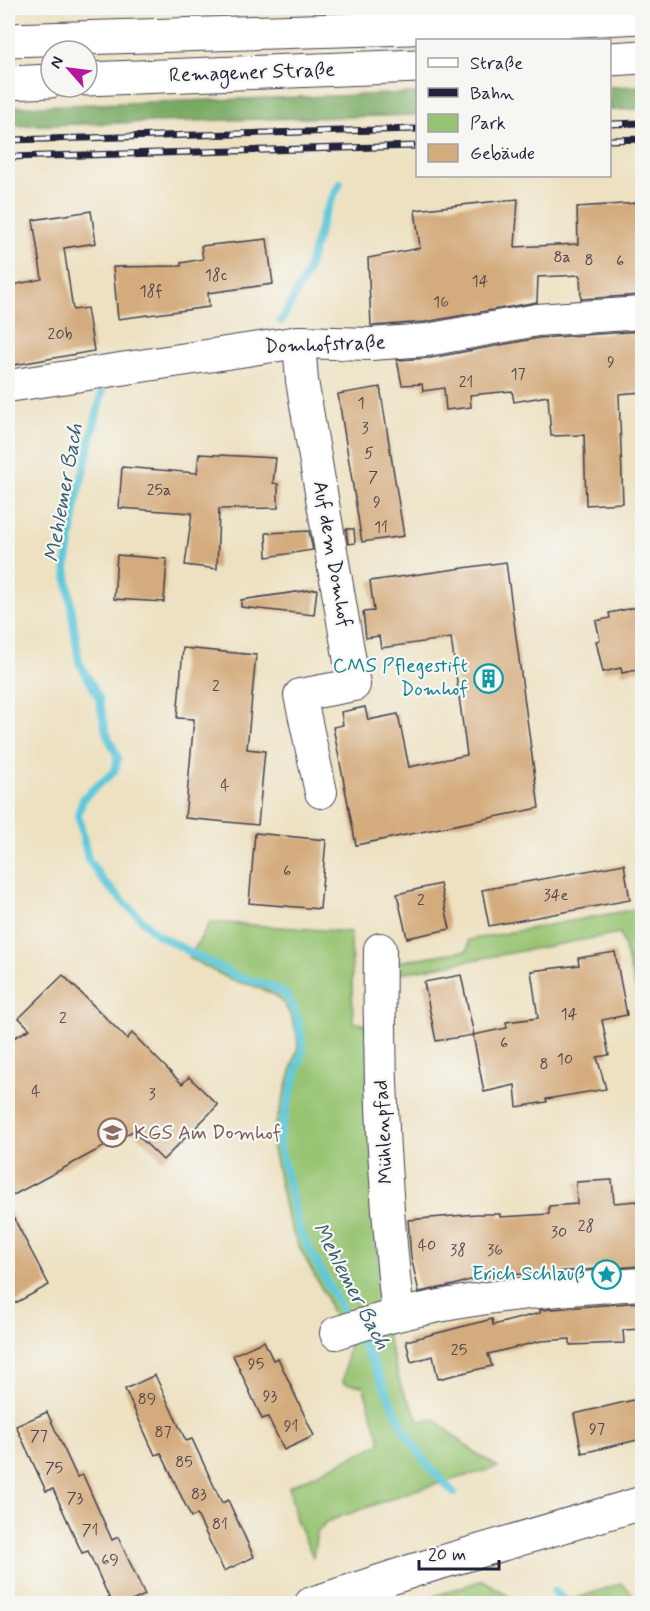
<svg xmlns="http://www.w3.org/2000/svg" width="650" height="1611" font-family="Mynerve,sans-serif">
	<rect width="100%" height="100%" fill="#f6f6f2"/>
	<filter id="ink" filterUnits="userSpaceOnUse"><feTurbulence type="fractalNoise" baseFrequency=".0167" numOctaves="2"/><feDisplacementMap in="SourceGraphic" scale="12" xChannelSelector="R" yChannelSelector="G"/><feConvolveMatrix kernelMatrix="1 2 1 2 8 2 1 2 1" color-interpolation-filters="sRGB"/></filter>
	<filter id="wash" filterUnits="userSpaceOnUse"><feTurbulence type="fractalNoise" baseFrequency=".008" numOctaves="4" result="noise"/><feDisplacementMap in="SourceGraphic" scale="24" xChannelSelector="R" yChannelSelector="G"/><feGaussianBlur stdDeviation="1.35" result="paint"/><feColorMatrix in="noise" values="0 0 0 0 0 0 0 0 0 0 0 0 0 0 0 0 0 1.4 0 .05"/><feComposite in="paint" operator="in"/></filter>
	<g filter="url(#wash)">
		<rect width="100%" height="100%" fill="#ede1c1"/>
		<g fill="#97c472" stroke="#5c7356" stroke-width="1.5">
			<polygon points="642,908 642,1000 639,1000 620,933 391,975 391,963 468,950 468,940"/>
			<polygon points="210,922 351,932 353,1022 371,1026 375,1244 392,1301 387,1335 401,1387 420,1421 434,1419 474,1452 498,1467 412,1491 326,1522 317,1533 313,1557 296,1520 289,1487 381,1443 363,1386 343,1383 349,1341 335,1321 326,1297 297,1243 287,1217 271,1140 298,1047 296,1031 290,1015 284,1004 275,995 254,986 233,981 189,958"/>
			<polygon points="483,1580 520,1603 445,1603 434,1596"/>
			<polygon points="621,1583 642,1603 563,1603"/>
		</g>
		<g fill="#79aa64" stroke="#4e6650" stroke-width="1.5">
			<polygon points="642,86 642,109 610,110 610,87"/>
			<polygon points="417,93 417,115 8,126 8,107"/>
		</g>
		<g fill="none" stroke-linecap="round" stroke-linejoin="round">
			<g stroke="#5fc8da" stroke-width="8">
				<polyline points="281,321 306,275 324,215 340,183"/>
				<polyline points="102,392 77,498 66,568 79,662 99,698 106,732 118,758 114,772 84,797 78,814 88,859 104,882 156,934 238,977 271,986 287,996 297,1016 303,1048 278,1140 299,1230 349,1323"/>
				<polyline points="356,1334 372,1361 406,1434 430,1468 454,1493"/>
				<polyline points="554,1591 568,1604"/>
			</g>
		</g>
		<g id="blocks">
			<g fill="#d4ab7d">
				<polygon points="518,199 515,247 578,244 577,207 637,203 640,254 642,254 642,295 581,299 580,275 538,277 537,302 425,322 371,326 368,258 420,248 415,210"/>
				<polygon points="91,211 96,243 64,248 73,310 87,308 94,351 8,366 8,286 42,279 33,220"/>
				<polygon points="267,239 273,284 208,293 209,307 118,319 113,267 181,266 181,263 203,259 201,246"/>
				<polygon points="642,331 642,392 619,394 623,503 586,505 584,435 551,436 548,396 514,402 512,391 470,395 471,407 446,410 444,388 423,391 422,384 402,385 397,360 430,358 539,338"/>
				<polygon points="380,387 404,536 362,542 338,394"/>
				<polygon points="199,454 276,458 273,483 278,484 278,508 219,509 217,569 185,565 192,513 119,508 122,467 197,473"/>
				<polygon points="346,529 354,529 355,543 348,544"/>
				<polygon points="309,531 313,550 267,557 266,533"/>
				<polygon points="117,555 167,559 164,602 114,599"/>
				<polygon points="506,562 539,808 356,845 333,727 343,725 341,712 365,707 368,720 398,714 409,767 467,755 451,638 381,648 379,636 366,638 363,612 374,611 370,581"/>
				<polygon points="317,589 314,615 241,607 241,600"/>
				<polygon points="642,606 642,669 622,673 621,668 603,672 596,641 600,640 596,621 610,618 609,613"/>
				<polygon points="183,648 256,655 247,749 265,751 258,825 185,818 194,719 177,718"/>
				<polygon points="255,833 326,840 320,909 249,903"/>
				<polygon points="624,864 630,900 489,926 482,890"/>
				<polygon points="440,884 450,929 407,938 397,894"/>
				<polygon points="615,952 627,1015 602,1020 609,1055 597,1057 606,1089 546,1099 547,1102 517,1107 515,1085 484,1092 473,1035 507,1028 506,1022 538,1018 531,971 579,965 578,958"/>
				<polygon points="63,975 127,1039 132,1033 182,1084 189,1077 218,1105 163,1160 133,1131 8,1198 8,1041 30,1029 19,1018"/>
				<polygon points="461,975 474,1035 436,1041 424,982"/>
				<polygon points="612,1180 614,1203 637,1201 642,1266 480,1277 454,1285 419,1292 411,1257 408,1220 476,1214 500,1214 500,1217 549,1214 549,1206 577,1204 576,1182"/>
				<polygon points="8,1207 49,1285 8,1307"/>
				<polygon points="642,1302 642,1329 623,1330 624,1343 570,1345 570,1339 541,1341 488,1354 492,1366 438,1379 433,1356 411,1362 406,1341 492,1319 493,1325 540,1313 540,1310"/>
				<polygon points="264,1341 273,1360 278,1358 314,1436 284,1450 268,1417 262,1419 233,1355"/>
				<polygon points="155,1375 186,1441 192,1439 222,1503 228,1500 254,1557 224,1571 197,1515 191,1517 161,1453 155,1455 125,1389"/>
				<polygon points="642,1398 642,1439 582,1453 574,1414"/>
				<polygon points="47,1412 77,1477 83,1475 112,1540 118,1537 145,1595 126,1604 112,1604 88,1551 82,1553 53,1489 46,1491 16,1426"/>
			</g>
		</g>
	</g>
	<g filter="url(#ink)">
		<use href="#blocks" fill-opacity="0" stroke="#403f4f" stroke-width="1.5"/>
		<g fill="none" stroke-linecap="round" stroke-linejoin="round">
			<defs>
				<g id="minor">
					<polyline points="299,342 302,381 354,685 300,695 321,792"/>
					<polyline points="8,386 299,342 371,344 427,340 537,320 642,313"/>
					<path d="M 380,949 C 378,1071 384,1193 398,1314"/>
					<path d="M 336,1333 C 435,1299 539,1290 642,1284"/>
				</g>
				<polyline id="tertiary" points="311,1604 415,1570 642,1503"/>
				<g id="primary">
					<polyline points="8,40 409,28 642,17"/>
					<polyline points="610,59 642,57"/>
					<polyline points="87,79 418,66"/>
					<polyline points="8,83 51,81"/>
				</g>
			</defs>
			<use href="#minor" stroke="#403f4f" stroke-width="34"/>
			<use href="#tertiary" stroke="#403f4f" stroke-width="35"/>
			<use href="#primary" stroke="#403f4f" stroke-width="35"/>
			<use href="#minor" stroke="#fff" stroke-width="32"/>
			<use href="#tertiary" stroke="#fff" stroke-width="33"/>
			<use href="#primary" stroke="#fff" stroke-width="33"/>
			<defs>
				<g id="rail">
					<polyline points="610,124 642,123"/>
					<polyline points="8,140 418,129"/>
					<polyline points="610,140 642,139"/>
					<polyline points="8,157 418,146"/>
				</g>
			</defs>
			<use href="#rail" stroke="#22223b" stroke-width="7"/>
			<use href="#rail" stroke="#f6f6f2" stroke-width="4.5" stroke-dasharray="14" stroke-linecap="butt"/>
		</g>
	</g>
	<defs>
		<symbol id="building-ring" viewBox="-11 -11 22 22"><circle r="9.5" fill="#f6f6f2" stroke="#0f9aa8" stroke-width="1.5"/><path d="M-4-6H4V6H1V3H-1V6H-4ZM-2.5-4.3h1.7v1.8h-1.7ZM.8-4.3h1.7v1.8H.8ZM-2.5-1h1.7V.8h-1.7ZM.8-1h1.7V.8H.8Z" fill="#0f9aa8"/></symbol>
		<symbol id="school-ring" viewBox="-11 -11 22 22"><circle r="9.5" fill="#f6f6f2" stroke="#8d6e63" stroke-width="1.5"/><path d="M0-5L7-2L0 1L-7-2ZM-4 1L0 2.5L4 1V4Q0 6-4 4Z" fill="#8d6e63"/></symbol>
		<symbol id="sight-ring" viewBox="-11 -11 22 22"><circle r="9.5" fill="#f6f6f2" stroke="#0f9aa8" stroke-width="1.5"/><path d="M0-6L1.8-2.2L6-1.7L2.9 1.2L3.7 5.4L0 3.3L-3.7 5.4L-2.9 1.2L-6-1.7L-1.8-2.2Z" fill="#0f9aa8"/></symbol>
	</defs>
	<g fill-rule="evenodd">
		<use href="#building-ring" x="472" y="662" width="33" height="33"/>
		<use href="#school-ring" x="96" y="1116" width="33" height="33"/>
		<use href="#sight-ring" x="590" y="1258" width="33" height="33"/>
	</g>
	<g text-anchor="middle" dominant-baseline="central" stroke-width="4.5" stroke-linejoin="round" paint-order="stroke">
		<g font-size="16" fill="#4e444c">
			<text x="562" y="257">8a</text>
			<text x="589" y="260">8</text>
			<text x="620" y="261">6</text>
			<text x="216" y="275">18c</text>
			<text x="480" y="281">14</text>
			<text x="151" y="291">18f</text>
			<text x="441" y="302">16</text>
			<text x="60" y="334">20b</text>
			<text x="611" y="362">9</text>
			<text x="518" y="374">17</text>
			<text x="466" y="382">21</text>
			<text x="361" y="403">1</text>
			<text x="365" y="428">3</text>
			<text x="369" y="453">5</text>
			<text x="373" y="477">7</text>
			<text x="159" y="490">25a</text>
			<text x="377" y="502">9</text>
			<text x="381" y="527">11</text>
			<text x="216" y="686">2</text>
			<text x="225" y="785">4</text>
			<text x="287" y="871">6</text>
			<text x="556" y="895">34e</text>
			<text x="421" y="900">2</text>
			<text x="569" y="1014">14</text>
			<text x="63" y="1018">2</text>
			<text x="504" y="1043">6</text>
			<text x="565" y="1059">10</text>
			<text x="544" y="1064">8</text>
			<text x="36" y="1091">4</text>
			<text x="152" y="1094">3</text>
			<text x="586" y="1226">28</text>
			<text x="559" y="1232">30</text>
			<text x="427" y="1245">40</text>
			<text x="458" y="1250">38</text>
			<text x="495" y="1250">36</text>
			<text x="459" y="1350">25</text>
			<text x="256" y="1364">95</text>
			<text x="270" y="1396">93</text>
			<text x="147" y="1399">89</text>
			<text x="291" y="1426">91</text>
			<text x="597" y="1429">97</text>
			<text x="163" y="1432">87</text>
			<text x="39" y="1436">77</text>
			<text x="184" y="1462">85</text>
			<text x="54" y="1468">75</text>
			<text x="199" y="1494">83</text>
			<text x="75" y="1498">73</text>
			<text x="220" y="1524">81</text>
			<text x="90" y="1530">71</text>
			<text x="110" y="1560">69</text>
		</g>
		<g font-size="20" fill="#22223b" stroke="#f6f6f2">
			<text transform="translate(252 73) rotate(-2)">Remagener Straße</text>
			<text transform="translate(325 345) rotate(-2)">Domhofstraße</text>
			<text transform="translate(332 554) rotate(80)">Auf dem Domhof</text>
			<text transform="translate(384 1132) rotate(-93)">Mühlenpfad</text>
		</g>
		<g font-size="20" fill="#0d838f" stroke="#f6f6f2" text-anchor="end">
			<text x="468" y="666">CMS Pflegestift<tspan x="468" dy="23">Domhof</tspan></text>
			<text x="585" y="1274">Erich Schlauß</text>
		</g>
		<g font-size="20" fill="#785e54" stroke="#f6f6f2" text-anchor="start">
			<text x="134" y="1133">KGS Am Domhof</text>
		</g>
		<g font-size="21" font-style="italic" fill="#375c73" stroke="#f6f6f2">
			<text transform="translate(64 493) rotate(-80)">Mehlemer Bach</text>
			<text transform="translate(351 1286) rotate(62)">Mehlemer Bach</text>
		</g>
	</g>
	<rect width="650" height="1611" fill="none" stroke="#f6f6f2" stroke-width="30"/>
	<rect x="416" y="39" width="195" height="138" fill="#f6f6f2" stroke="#a1a1a9" stroke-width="1.5"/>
	<rect x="428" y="58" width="30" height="9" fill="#ffffff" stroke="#a1a1a9" stroke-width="1.5"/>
	<text x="470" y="69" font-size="18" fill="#22223b">Straße</text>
	<rect x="428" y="88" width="30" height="9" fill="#22223b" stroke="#a1a1a9" stroke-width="1.5"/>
	<text x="470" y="99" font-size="18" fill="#22223b">Bahn</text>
	<rect x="428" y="114" width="30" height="18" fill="#97c472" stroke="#a1a1a9" stroke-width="1.5"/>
	<text x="470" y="129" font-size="18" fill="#22223b">Park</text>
	<rect x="428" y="144" width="30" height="18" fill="#d4ab7d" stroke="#a1a1a9" stroke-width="1.5"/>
	<text x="470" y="159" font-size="18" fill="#22223b">Gebäude</text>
	<g transform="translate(69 69) rotate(298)"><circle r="28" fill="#f6f6f2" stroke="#a1a1a9" stroke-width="1.5"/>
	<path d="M0-4.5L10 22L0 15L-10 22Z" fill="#b5179e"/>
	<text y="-9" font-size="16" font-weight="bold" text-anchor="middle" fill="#22223b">N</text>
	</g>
	<path d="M419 1560v9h80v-9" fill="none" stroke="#22223b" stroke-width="3"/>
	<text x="428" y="1560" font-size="18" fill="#22223b" stroke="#f6f6f2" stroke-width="4.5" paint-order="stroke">20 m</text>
</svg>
